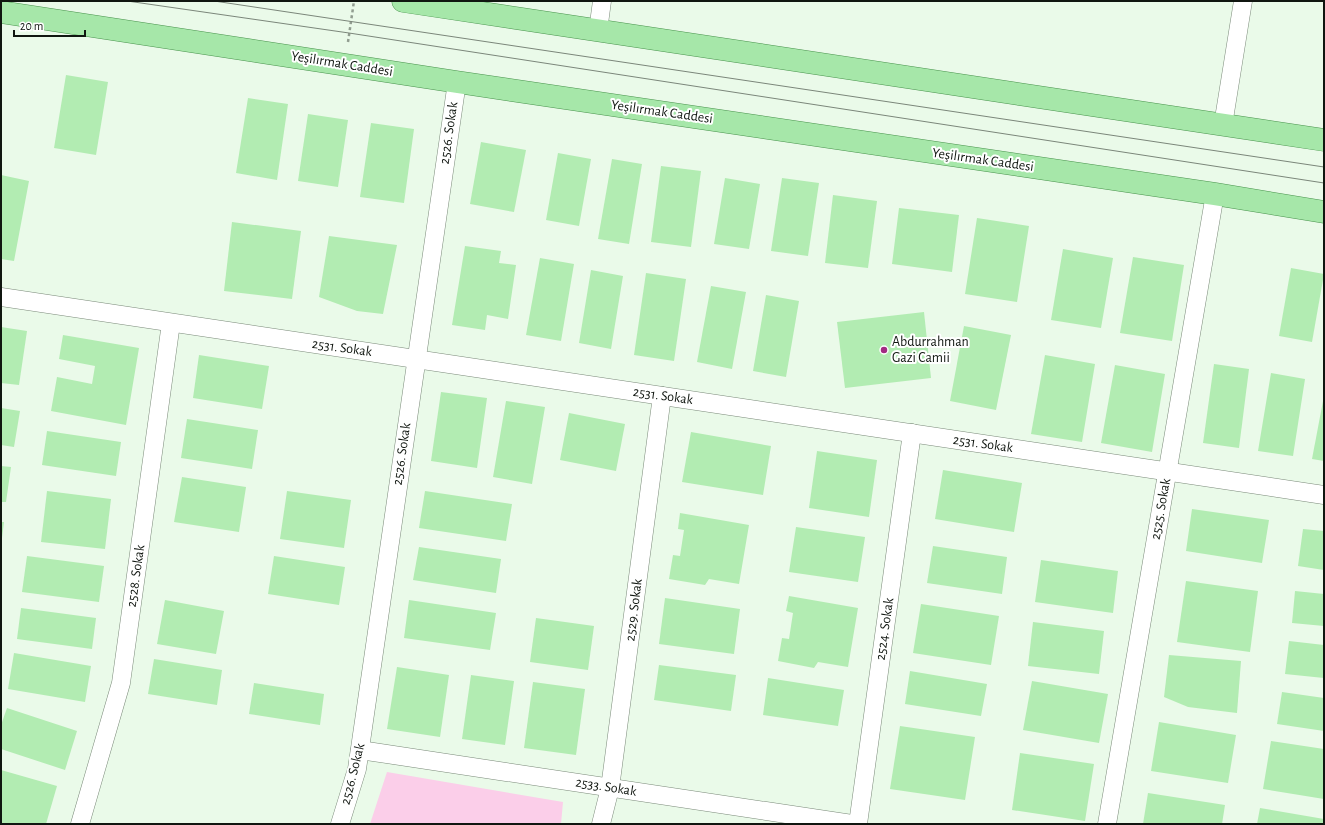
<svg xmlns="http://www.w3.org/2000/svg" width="1325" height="825" font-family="'Alegreya Sans',sans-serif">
	<rect width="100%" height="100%" fill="#eafae9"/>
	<polygon fill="#fbcee9" points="387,772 563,802 561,824 370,824"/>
	<g fill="#b2ecb2">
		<polygon points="66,75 108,82 96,155 54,148"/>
		<polygon points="248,98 288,104 277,180 236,173"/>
		<polygon points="308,114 348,120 338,187 298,181"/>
		<polygon points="371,123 414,129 404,203 360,197"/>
		<polygon points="481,142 526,150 514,212 470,204"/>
		<polygon points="558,153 591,159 579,226 546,220"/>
		<polygon points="612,159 642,164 629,244 598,239"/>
		<polygon points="661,166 701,171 691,247 651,242"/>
		<polygon points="1,175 29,181 14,261 1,259"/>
		<polygon points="725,178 760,184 749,249 714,244"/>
		<polygon points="782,178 819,183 808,256 771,251"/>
		<polygon points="833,195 877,201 868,268 825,263"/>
		<polygon points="899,208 959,215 952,272 892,264"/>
		<polygon points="977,218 1029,226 1017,302 965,294"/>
		<polygon points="232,222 301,231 292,299 224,291"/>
		<polygon points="329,236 397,245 383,314 357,311 319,297"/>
		<polygon points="465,246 501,251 499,263 516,265 508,319 487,315 485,330 452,325"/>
		<polygon points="1063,249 1113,258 1101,328 1051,320"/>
		<polygon points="1133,257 1184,265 1172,341 1120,333"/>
		<polygon points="540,258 574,264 561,341 526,335"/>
		<polygon points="1291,268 1324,274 1312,342 1279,336"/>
		<polygon points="591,270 623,276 611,349 579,343"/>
		<polygon points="646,273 686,279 674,361 634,355"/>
		<polygon points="711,286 746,292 732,369 697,362"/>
		<polygon points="766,295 799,301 786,377 753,371"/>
		<polygon points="924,312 931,378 845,388 837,322"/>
		<polygon points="964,326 1011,335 996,410 950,401"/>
		<polygon points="1,327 27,331 19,385 1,383"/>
		<polygon points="63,335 139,348 126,425 51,411 57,377 92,384 95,366 59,359"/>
		<polygon points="199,355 269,366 262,409 193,398"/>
		<polygon points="1045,355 1095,364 1082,442 1031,434"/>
		<polygon points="1214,364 1249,369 1239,448 1203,443"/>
		<polygon points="1115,365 1165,374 1152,452 1101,443"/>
		<polygon points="1271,373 1305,379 1293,456 1258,451"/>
		<polygon points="441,392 487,398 477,468 431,461"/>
		<polygon points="506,401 545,407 532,484 493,477"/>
		<polygon points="1323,401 1324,401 1324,461 1312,459"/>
		<polygon points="1,408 20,411 14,447 1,445"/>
		<polygon points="569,413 625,424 616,471 560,460"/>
		<polygon points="187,419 258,430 252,469 181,458"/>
		<polygon points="47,431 121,442 116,476 42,465"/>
		<polygon points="691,432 771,446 763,495 682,482"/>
		<polygon points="817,451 877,460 869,517 809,508"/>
		<polygon points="1,466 11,467 6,502 1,502"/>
		<polygon points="943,470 1022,483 1014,532 935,519"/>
		<polygon points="182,477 246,487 239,532 174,522"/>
		<polygon points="47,491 111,499 105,549 41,542"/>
		<polygon points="287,491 351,500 344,548 280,539"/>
		<polygon points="425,491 512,504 506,541 419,528"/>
		<polygon points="1192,509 1269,520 1262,563 1186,551"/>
		<polygon points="680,513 749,525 739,584 709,579 705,585 669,579 673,555 680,556 684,530 678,529"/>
		<polygon points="1,522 4,522 2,538 1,538"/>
		<polygon points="796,527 865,537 858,582 789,572"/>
		<polygon points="1303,529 1324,531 1324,570 1298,566"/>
		<polygon points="933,546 1007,557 1002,594 927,583"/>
		<polygon points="419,547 501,559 496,593 413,580"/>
		<polygon points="27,556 104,566 99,602 22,592"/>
		<polygon points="274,556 345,567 339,605 268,594"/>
		<polygon points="1041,560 1118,571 1113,613 1035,602"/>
		<polygon points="1186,581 1258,591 1250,652 1177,642"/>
		<polygon points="1295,591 1324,594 1324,626 1292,623"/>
		<polygon points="789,596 858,608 848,667 818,662 814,668 778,661 782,638 789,639 793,613 786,611"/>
		<polygon points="665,598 740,609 734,654 659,644"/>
		<polygon points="165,600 224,611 216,654 157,644"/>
		<polygon points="409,600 496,613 490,650 404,638"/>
		<polygon points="921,604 999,616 991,665 913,653"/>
		<polygon points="21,608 96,618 92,649 17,639"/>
		<polygon points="536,618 594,626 588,670 530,662"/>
		<polygon points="1033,622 1104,631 1099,674 1028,666"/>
		<polygon points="1289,641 1324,645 1324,678 1285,674"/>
		<polygon points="14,653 91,666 85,702 8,689"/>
		<polygon points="1169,655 1241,661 1237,713 1188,707 1164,697"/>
		<polygon points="154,659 222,670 217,705 148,694"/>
		<polygon points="659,665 736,675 731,711 654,700"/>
		<polygon points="397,667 449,675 440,737 387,729"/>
		<polygon points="910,671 987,684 981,716 905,704"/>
		<polygon points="471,675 514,681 505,745 462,739"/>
		<polygon points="768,678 844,690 838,726 763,715"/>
		<polygon points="1032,681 1108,694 1099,743 1023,730"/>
		<polygon points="533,682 585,689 576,755 524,748"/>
		<polygon points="254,683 324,694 320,725 249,714"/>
		<polygon points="1282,692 1324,698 1324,731 1277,724"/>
		<polygon points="7,708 77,731 65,770 1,749 1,725"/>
		<polygon points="1159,722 1236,735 1228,783 1151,771"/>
		<polygon points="900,726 975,737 965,800 890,789"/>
		<polygon points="1271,741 1324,749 1324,799 1263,789"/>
		<polygon points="1020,753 1094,764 1085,821 1012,810"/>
		<polygon points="1,770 57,786 46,824 1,824"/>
		<polygon points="1148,793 1225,805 1222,824 1143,824"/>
		<polygon points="1260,808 1324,819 1324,824 1257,824"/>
	</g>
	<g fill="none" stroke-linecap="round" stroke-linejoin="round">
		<defs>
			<g id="minor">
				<polyline points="598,31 602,1"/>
				<polyline points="1223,125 1243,1"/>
				<polyline points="1,297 1324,495"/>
				<polyline points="360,750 852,824"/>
				<polyline points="80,824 121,683 171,323"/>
				<polyline points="340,824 357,769 457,82"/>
				<polyline points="601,824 610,788 662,396"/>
				<polyline points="858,824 912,433"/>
				<polyline points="1107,824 1215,194"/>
			</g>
			<g id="primary">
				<polyline points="403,1 1324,140"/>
				<polyline points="1,12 457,82 1215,194 1324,212"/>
			</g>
		</defs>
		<use href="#minor" stroke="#7a8979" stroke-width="19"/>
		<use href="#primary" stroke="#4a934e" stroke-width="23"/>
		<polyline stroke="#919d90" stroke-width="2.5" stroke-dasharray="3 3" stroke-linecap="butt" points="348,42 354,1"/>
		<use href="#minor" stroke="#fff" stroke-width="18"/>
		<use href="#primary" stroke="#a6e7a9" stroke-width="22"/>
		<g stroke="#7b867a" stroke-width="1">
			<polyline points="127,1 349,33 1324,183"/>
			<polyline points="214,1 1324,167"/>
		</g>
	</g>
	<circle fill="#a22a82" stroke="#fff" stroke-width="1.5" cx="884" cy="350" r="4"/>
	<g text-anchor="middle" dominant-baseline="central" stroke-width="4" stroke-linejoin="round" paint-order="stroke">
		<g font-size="14" fill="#101610" stroke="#fff">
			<text transform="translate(342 64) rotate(9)">Yeşilırmak Caddesi</text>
			<text transform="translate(662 112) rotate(8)">Yeşilırmak Caddesi</text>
			<text transform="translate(449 133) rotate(-82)">2526. Sokak</text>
			<text transform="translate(983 160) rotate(8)">Yeşilırmak Caddesi</text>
			<text transform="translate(342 348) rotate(8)">2531. Sokak</text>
			<text transform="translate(663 396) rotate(8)">2531. Sokak</text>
			<text transform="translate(983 444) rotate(8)">2531. Sokak</text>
			<text transform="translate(402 454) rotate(-82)">2526. Sokak</text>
			<text transform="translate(1161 509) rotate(-80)">2525. Sokak</text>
			<text transform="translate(136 576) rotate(-82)">2528. Sokak</text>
			<text transform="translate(634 610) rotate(-83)">2529. Sokak</text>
			<text transform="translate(885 629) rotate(-82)">2524. Sokak</text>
			<text transform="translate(353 774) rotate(-76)">2526. Sokak</text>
			<text transform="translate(606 787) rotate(9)">2533. Sokak</text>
		</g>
		<g font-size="14" fill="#101610" stroke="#fff" text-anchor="start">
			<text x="892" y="342">Abdurrahman<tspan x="892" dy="16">Gazi Camii</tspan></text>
		</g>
	</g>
	<rect width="1325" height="825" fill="none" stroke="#101610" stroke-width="4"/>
	<path d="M14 30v6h71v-6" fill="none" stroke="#101610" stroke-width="2"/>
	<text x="20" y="30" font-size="12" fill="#101610" stroke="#ffffff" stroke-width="3" paint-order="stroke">20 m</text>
</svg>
